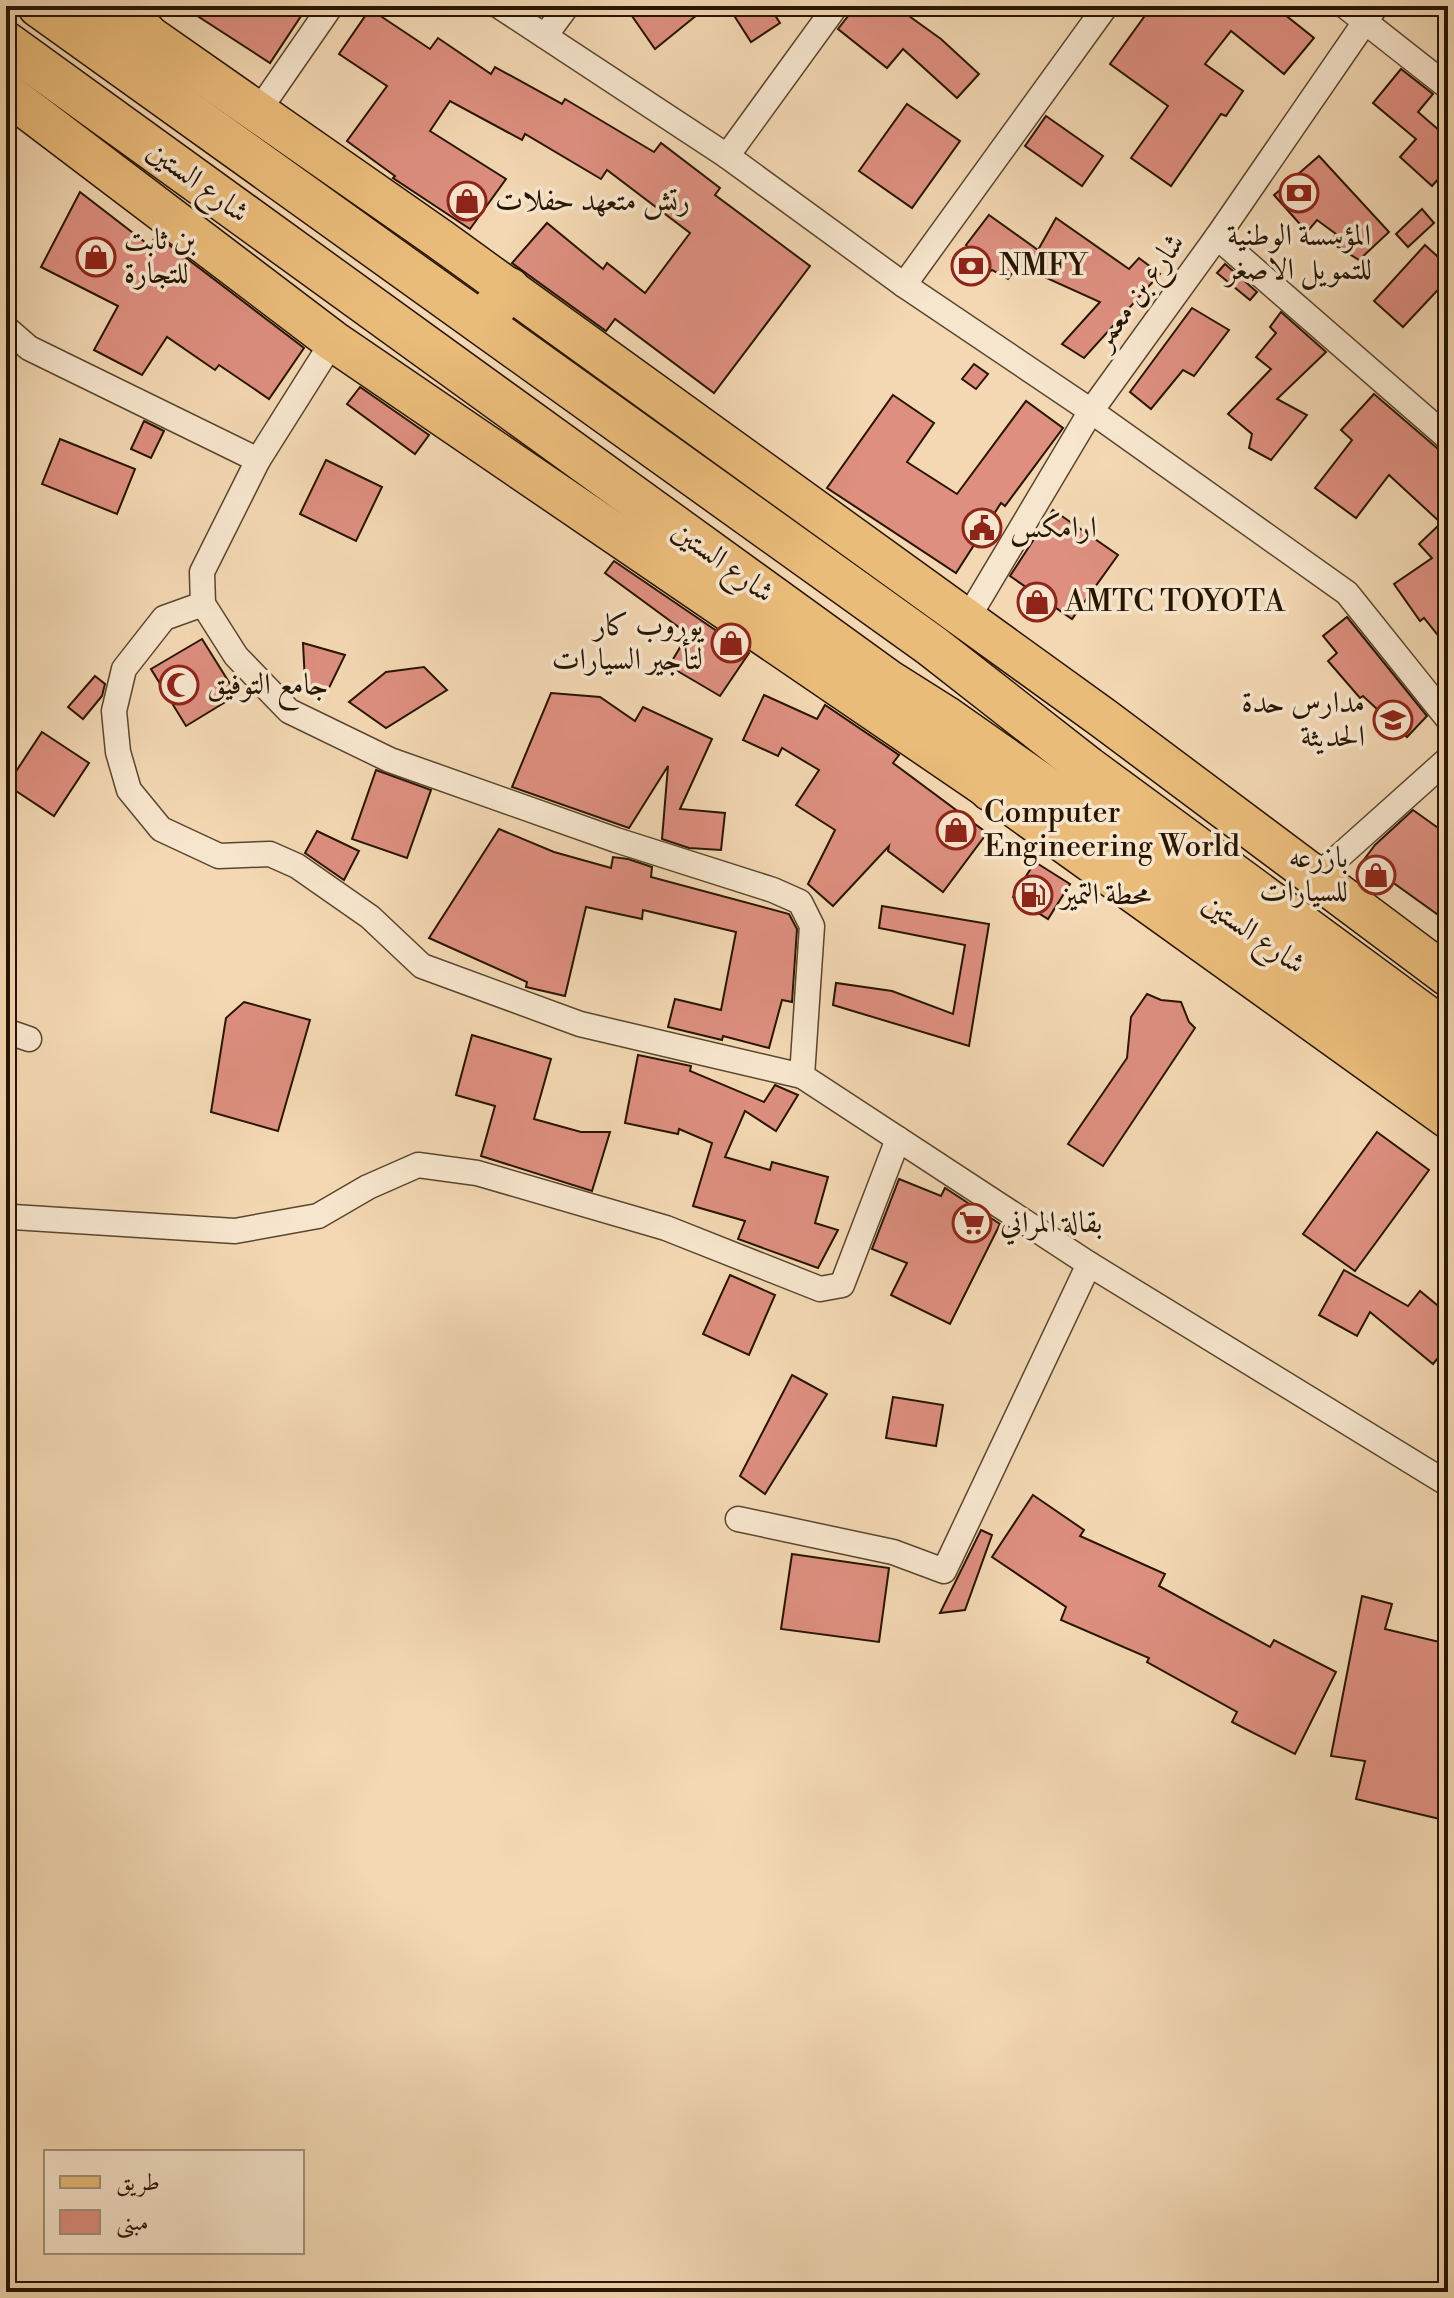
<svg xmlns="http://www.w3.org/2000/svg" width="1454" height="2298" font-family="'Libre Bodoni',Amiri,serif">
	<rect width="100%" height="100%" fill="#f3d8b3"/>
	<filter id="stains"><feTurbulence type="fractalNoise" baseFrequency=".0025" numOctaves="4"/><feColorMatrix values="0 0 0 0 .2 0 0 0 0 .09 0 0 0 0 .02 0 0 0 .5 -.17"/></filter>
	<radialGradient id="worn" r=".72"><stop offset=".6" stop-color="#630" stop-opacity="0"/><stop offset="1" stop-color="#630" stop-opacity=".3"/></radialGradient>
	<g fill="#de8f80" stroke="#271500" stroke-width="2">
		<polygon points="182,6 292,6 303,13 270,63"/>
		<polygon points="625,6 708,6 655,49"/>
		<polygon points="728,6 769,6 780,23 751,42"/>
		<polygon points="856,6 895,6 941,39 979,74 957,98 903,49 887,68 838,29"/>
		<polygon points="1152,6 1274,6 1314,38 1284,74 1231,31 1205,64 1243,91 1226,116 1221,114 1171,186 1131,158 1168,106 1110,64"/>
		<polygon points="370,9 430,49 438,38 491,74 495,67 562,104 565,99 654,152 661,143 720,188 715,195 810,266 714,393 615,319 606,331 512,263 547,223 603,269 607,263 645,293 690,233 607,170 601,179 525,134 522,140 450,101 430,131 506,179 470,229 393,178 395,176 347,141 387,86 339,54"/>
		<polygon points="1401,69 1433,94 1418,112 1448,138 1448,168 1432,186 1400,157 1416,139 1373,103"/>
		<polygon points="907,104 960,141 912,208 859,171"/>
		<polygon points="1046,116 1103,156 1082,186 1025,146"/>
		<polygon points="1319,156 1389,232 1359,260 1330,242 1336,234 1317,220 1307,232 1274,195"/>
		<polygon points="80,192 150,246 156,235 304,348 269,399 219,365 215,370 167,337 142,375 94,350 118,306 41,267"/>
		<polygon points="1422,209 1434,223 1408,247 1396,234"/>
		<polygon points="989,215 1038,250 1056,218 1129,269 1139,258 1160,274 1084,358 1062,344 1100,302 1018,265 1008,279 992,270 979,280 961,266 971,252 966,245"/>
		<polygon points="1425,245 1448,266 1448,279 1403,327 1374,301"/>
		<polygon points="1225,264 1257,292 1250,300 1217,273"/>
		<polygon points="1192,308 1229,330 1194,376 1183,370 1151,409 1130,392"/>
		<polygon points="1281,312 1326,352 1277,399 1307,415 1271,460 1249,448 1252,434 1228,414 1271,369 1256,357 1276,333 1270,327"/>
		<polygon points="974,364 988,374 976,389 962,379"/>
		<polygon points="360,387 429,435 415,454 347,404"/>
		<polygon points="1374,394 1438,449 1448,453 1448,648 1424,618 1420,621 1394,584 1432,558 1419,544 1441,523 1389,475 1356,518 1315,488 1352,440 1341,430"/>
		<polygon points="893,395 934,423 907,462 957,494 1026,401 1063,428 1005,506 1001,503 956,573 827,488"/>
		<polygon points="144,421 164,431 151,458 131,449"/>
		<polygon points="60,439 135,469 117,514 42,484"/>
		<polygon points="326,460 382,487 356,541 300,514"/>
		<polygon points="1053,510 1118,555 1072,619 1010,576"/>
		<polygon points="614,561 749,653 720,696 669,666 688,634 605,573"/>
		<polygon points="1347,617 1427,716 1407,737 1363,696 1360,698 1328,661 1337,653 1323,636"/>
		<polygon points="202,639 237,695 186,726 151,669"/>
		<polygon points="303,643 345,655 327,692 319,692 305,682"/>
		<polygon points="424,667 447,690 386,728 349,702 386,672"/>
		<polygon points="95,676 105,684 102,696 83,719 68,707"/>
		<polygon points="551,693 600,697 635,721 643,707 712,739 680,809 725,813 721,850 689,848 662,839 668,766 629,828 512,787"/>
		<polygon points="764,695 817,719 825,705 899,755 893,763 987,833 943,892 888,851 889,846 833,906 808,884 835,830 796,805 819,770 782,748 778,756 743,740"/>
		<polygon points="42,732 89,763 54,816 7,785"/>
		<polygon points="376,770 431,790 407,858 352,839"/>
		<polygon points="1413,810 1448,835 1448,922 1363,861 1375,845"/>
		<polygon points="499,829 554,852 611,868 613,857 628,859 652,867 651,877 789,914 797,929 792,1002 782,1000 769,1048 723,1036 722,1040 668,1027 675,999 721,1010 736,932 643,910 642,919 586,907 565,996 526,987 527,982 429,938"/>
		<polygon points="317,831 359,851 344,880 305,853"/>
		<polygon points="1035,862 1070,884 1048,919 1013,897"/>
		<polygon points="882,906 989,924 969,1046 833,1005 836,983 892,991 953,1014 965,945 879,928"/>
		<polygon points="1147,994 1161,1000 1181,1002 1189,1022 1195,1028 1103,1166 1068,1144 1127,1058 1131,1017"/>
		<polygon points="244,1002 310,1020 278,1131 211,1112 226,1018"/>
		<polygon points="472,1035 551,1059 534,1119 581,1132 610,1132 592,1191 481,1156 495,1106 456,1095"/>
		<polygon points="638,1055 691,1066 690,1071 764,1102 775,1085 798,1095 776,1131 745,1111 725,1157 770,1170 772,1162 828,1177 815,1223 838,1230 818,1268 738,1239 745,1221 693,1206 712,1143 679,1129 678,1134 625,1123"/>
		<polygon points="1377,1132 1429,1170 1355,1271 1303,1234"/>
		<polygon points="899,1179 941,1196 945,1188 1000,1224 950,1324 891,1295 907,1263 872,1249"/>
		<polygon points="1344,1270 1408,1306 1420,1291 1448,1314 1448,1346 1433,1364 1370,1312 1357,1336 1319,1315"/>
		<polygon points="730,1275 775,1295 749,1355 703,1334"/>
		<polygon points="792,1375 827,1394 765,1494 740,1476"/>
		<polygon points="893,1397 943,1405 936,1446 886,1438"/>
		<polygon points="1033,1495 1084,1530 1080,1536 1165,1574 1159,1586 1270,1647 1274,1640 1336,1672 1295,1754 1232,1722 1237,1712 1147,1662 1149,1658 1061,1620 1066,1607 992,1557"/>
		<polygon points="981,1530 992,1535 965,1610 940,1613"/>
		<polygon points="792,1554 889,1568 879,1642 781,1629"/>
		<polygon points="1362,1596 1392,1604 1385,1629 1448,1644 1448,1821 1356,1799 1365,1761 1331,1756"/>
	</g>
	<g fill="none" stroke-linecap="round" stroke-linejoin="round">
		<defs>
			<g id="minor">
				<polyline points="499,6 727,156 904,285 1091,411 1347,593 1448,719"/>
				<polyline points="1345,6 1448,87"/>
				<polyline points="545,36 567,6"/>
				<polyline points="257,113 331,6"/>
				<polyline points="727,156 836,6"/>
				<polyline points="1217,237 1448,438"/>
				<polyline points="904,285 1106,6"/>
				<polyline points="6,328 29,348 258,460"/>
				<polyline points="333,341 258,460 202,572 203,604 236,656 289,711 390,760 616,840 773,890 800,902 812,926 802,1076 1089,1264 1448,1484"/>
				<polyline points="203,604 164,618 124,669 114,711 118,752 129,790 161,829 219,856 270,854 297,866 370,917 422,966 580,1024 802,1076"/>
				<polyline points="966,621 1091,411 1217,237 1376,6"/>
				<polyline points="1314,879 1448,759"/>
				<polyline points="6,1031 29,1039"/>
				<polyline points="13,1217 235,1231 318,1216 368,1187 418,1165 477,1173 666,1228 820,1289 842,1285 898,1139"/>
				<polyline points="738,1519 893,1552 944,1571 1089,1264"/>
			</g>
			<g id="primary">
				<polyline points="106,6 441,240 1103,718 1448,976"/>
				<polyline points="6,93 333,341 991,790 1448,1118"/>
			</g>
			<g id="trunk">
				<polyline points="39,6 932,646 1088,768 1448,1033"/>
				<polyline points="6,43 888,681 945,717 1448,1070"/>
				<polyline points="122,65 145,33"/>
				<polyline points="482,323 509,289"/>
				<polyline points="939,733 991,790"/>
			</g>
		</defs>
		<use href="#minor" stroke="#5a462d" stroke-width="27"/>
		<use href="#primary" stroke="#271500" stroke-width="43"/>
		<use href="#trunk" stroke="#271500" stroke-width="45"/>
		<use href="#minor" stroke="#f7e6ce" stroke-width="24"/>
		<use href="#primary" stroke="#eabc7a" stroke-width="40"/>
		<use href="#trunk" stroke="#eabc7a" stroke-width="42"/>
	</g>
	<defs>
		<symbol id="bank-ring" viewBox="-11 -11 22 22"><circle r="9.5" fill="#f7e6ce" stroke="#8f2418" stroke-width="1.5"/><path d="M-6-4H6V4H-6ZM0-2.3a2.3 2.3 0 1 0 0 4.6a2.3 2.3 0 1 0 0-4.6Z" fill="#8f2418"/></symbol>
		<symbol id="shop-ring" viewBox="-11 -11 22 22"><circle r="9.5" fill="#f7e6ce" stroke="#8f2418" stroke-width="1.5"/><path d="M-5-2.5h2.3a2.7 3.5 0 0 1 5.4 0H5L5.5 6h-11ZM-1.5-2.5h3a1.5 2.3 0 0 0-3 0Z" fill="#8f2418"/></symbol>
		<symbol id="civic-ring" viewBox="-11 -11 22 22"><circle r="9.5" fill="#f7e6ce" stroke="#8f2418" stroke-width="1.5"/><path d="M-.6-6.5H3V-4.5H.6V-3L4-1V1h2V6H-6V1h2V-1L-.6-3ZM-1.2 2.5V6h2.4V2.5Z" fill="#8f2418"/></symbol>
		<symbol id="mosque-ring" viewBox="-11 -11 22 22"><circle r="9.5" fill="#f7e6ce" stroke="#8f2418" stroke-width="1.5"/><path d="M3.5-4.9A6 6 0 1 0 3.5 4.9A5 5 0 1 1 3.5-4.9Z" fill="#8f2418"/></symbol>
		<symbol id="school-ring" viewBox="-11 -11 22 22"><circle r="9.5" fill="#f7e6ce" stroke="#8f2418" stroke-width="1.5"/><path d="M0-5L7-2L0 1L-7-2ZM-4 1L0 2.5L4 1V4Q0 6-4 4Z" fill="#8f2418"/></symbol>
		<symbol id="fuel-ring" viewBox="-11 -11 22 22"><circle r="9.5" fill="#f7e6ce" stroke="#8f2418" stroke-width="1.5"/><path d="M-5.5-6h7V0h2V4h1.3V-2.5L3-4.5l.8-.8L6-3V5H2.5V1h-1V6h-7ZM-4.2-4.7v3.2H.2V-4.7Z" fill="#8f2418"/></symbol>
		<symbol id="supermarket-ring" viewBox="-11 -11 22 22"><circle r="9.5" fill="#f7e6ce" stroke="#8f2418" stroke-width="1.5"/><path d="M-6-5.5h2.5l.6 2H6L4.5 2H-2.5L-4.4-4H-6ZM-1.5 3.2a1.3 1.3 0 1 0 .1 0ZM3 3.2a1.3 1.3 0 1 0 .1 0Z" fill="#8f2418"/></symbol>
	</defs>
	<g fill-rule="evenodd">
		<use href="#bank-ring" x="1277" y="171" width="44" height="44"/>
		<use href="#shop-ring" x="445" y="179" width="44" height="44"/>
		<use href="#shop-ring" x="74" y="235" width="44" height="44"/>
		<use href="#bank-ring" x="949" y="244" width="44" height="44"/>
		<use href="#civic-ring" x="960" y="506" width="44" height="44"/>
		<use href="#shop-ring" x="1015" y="580" width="44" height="44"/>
		<use href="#shop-ring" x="709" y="621" width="44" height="44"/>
		<use href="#mosque-ring" x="157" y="663" width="44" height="44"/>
		<use href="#school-ring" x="1371" y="698" width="44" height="44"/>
		<use href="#shop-ring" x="934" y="808" width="44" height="44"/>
		<use href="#shop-ring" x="1354" y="853" width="44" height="44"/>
		<use href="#fuel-ring" x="1011" y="873" width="44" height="44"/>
		<use href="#supermarket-ring" x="950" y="1201" width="44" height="44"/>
	</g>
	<g text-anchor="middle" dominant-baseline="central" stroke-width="7" stroke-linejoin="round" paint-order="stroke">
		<g font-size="30" fill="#271500" stroke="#f7e6ce">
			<text transform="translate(198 182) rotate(36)">شارع الستين</text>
			<text transform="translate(1139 291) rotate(-54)">شارع بن معمر</text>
			<text transform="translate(723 562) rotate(36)">شارع الستين</text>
			<text transform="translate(1254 934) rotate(35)">شارع الستين</text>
		</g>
		<g font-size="30" fill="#271500" stroke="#f7e6ce" text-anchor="start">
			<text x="495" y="201">رتش متعهد حفلات</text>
			<text x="1299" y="236" text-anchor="middle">المؤسسة الوطنية<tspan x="1299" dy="34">للتمويل الاصغر</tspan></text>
			<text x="124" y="240">بن ثابت<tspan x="124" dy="34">للتجارة</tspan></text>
			<text x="999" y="266">NMFY</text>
			<text x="1010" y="528">ارامكس</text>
			<text x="1065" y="602">AMTC TOYOTA</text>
			<text x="703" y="626" text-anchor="end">يوروب كار<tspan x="703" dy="34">لتأجير السيارات</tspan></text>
			<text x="207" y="685">جامع التوفيق</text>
			<text x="1365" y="703" text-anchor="end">مدارس حدة<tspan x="1365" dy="34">الحديثة</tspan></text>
			<text x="984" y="813">Computer<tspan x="984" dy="34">Engineering World</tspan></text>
			<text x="1348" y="858" text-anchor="end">بازرعه<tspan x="1348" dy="34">للسيارات</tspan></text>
			<text x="1061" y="895">محطة التميز</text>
			<text x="1000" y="1223">بقالة المراني</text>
		</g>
	</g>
	<rect width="1454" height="2298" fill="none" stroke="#f3d8b3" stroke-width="32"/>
	<rect x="8" y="8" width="1438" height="2282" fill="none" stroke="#271500" stroke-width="4"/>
	<rect x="16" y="16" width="1422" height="2266" fill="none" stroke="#271500" stroke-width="2"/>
	<rect x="44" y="2150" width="260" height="104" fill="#f7e6ce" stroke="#a4927c" stroke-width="2"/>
	<rect x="60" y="2176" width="40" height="12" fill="#eabc7a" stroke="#a4927c" stroke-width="2"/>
	<text x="116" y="2190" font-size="24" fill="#271500">طريق</text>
	<rect x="60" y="2210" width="40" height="24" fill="#de8f80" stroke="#a4927c" stroke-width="2"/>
	<text x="116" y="2230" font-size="24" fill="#271500">مبنى</text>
	<rect width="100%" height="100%" filter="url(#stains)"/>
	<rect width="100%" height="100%" fill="url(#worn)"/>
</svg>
